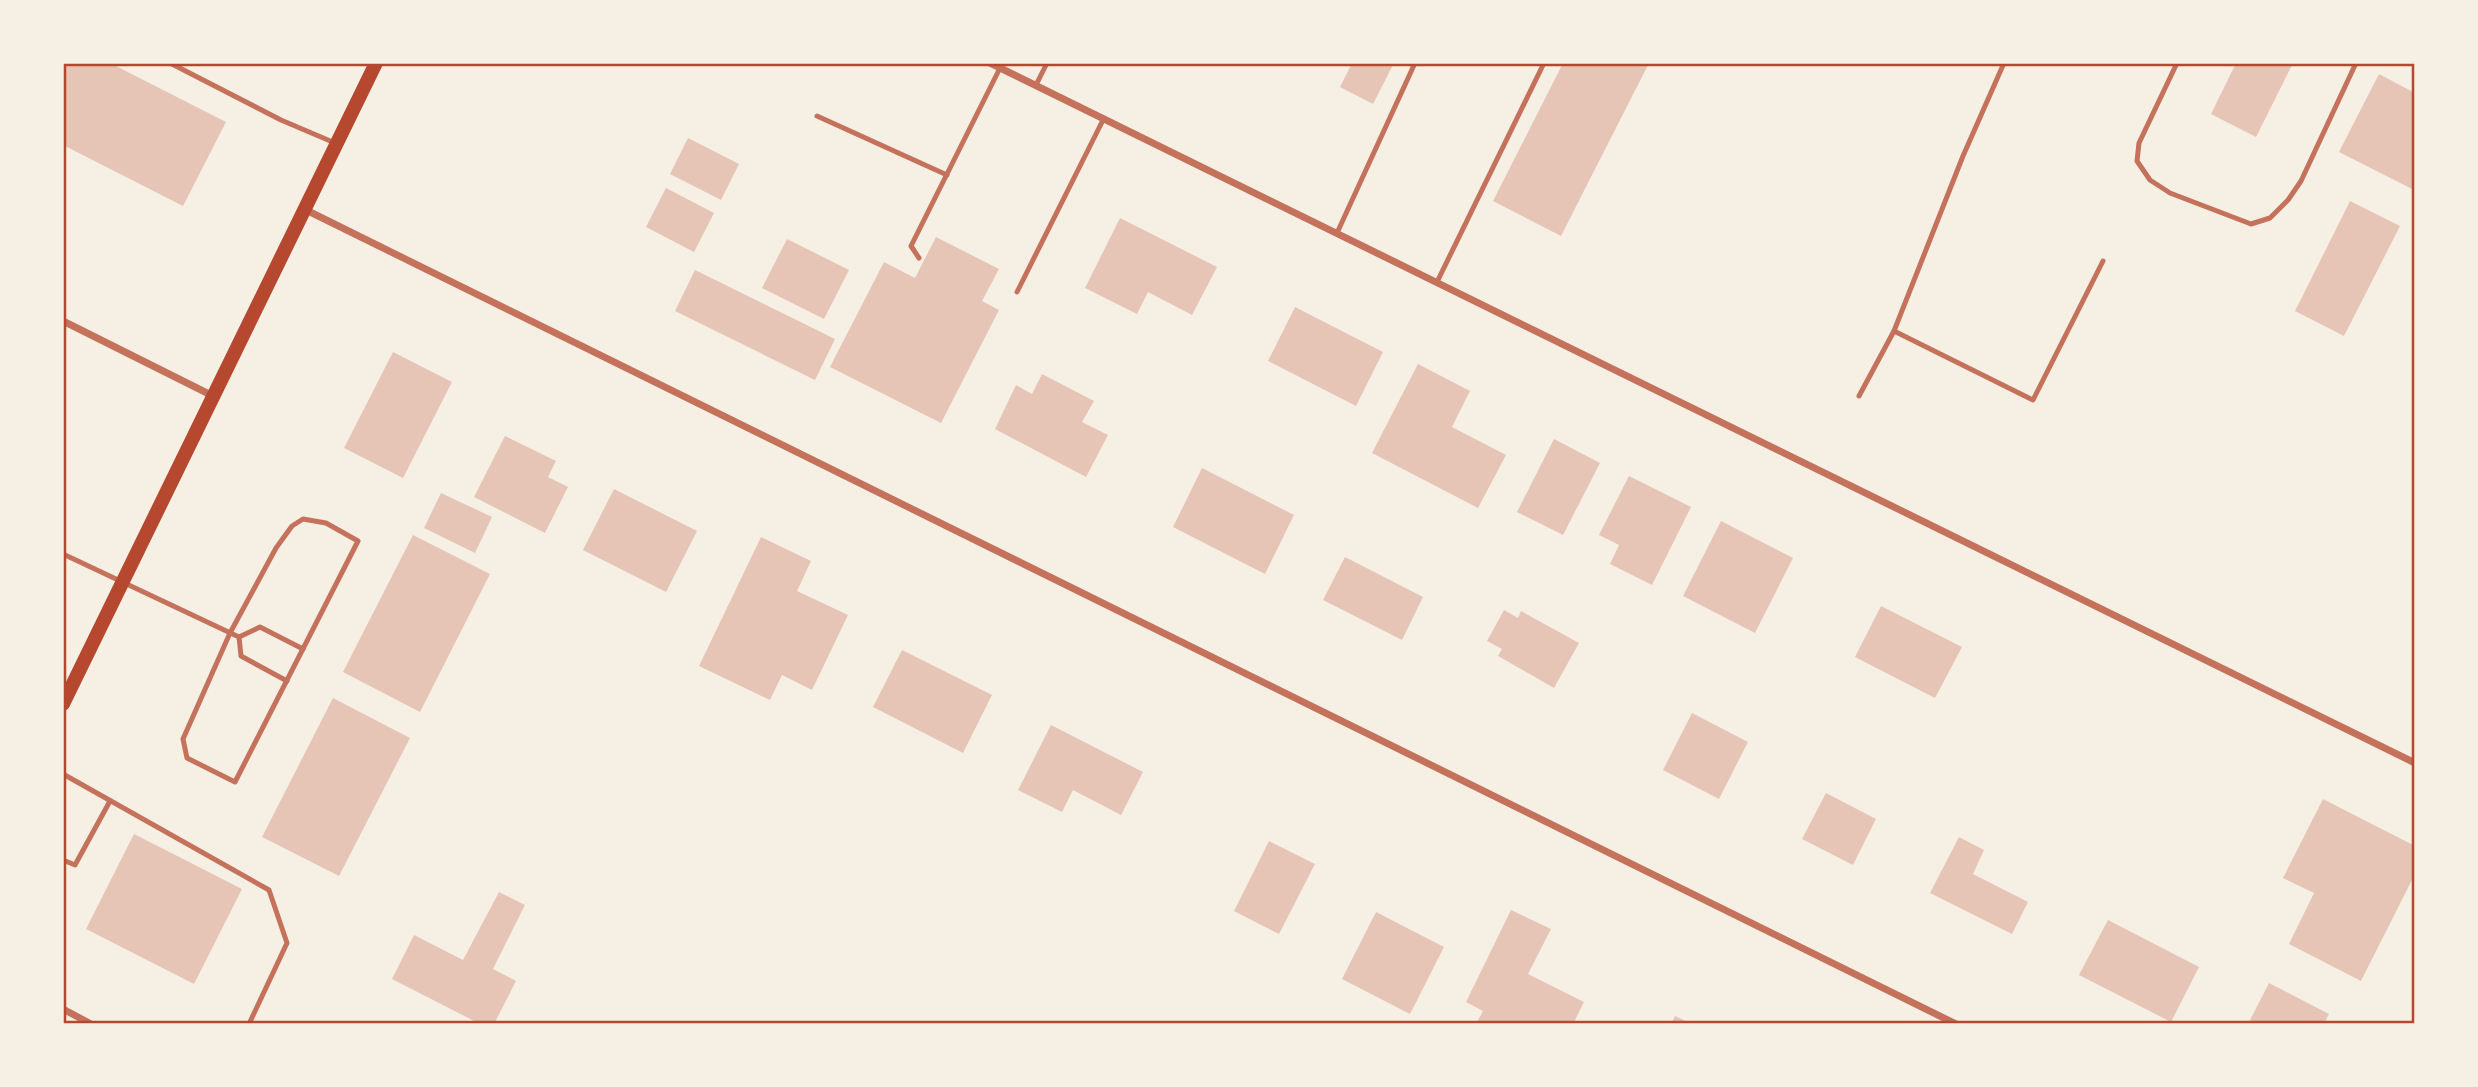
<svg xmlns="http://www.w3.org/2000/svg" width="2478" height="1087" font-family="Rubik,sans-serif">
	<rect width="100%" height="100%" fill="#f6efe4"/>
	<g fill="#e6c5b7">
		<polygon points="63,63 110,63 226,122 183,206 63,145"/>
		<polygon points="1352,63 1394,63 1373,104 1340,87"/>
		<polygon points="1563,63 1649,63 1561,236 1493,201"/>
		<polygon points="2236,63 2293,63 2256,137 2211,114"/>
		<polygon points="2379,74 2415,93 2415,183 2412,189 2339,152"/>
		<polygon points="688,138 739,164 721,200 670,174"/>
		<polygon points="666,188 714,213 694,252 646,227"/>
		<polygon points="2350,201 2400,226 2344,336 2295,311"/>
		<polygon points="1120,218 1217,267 1192,315 1148,292 1137,314 1085,288"/>
		<polygon points="936,237 999,269 982,301 999,310 941,423 830,367 884,262 915,278"/>
		<polygon points="787,239 849,270 824,319 762,288"/>
		<polygon points="695,270 835,339 815,380 675,311"/>
		<polygon points="1295,307 1383,352 1356,406 1268,361"/>
		<polygon points="393,352 452,382 403,478 344,448"/>
		<polygon points="1418,364 1470,391 1452,427 1506,455 1478,508 1372,453"/>
		<polygon points="1042,374 1094,401 1082,422 1108,435 1086,477 995,429 1016,385 1032,394"/>
		<polygon points="505,436 556,461 548,477 568,487 545,533 474,497"/>
		<polygon points="1554,439 1600,463 1563,535 1517,512"/>
		<polygon points="1202,468 1294,515 1265,574 1173,527"/>
		<polygon points="1629,476 1691,507 1652,585 1610,564 1619,545 1599,535"/>
		<polygon points="614,489 697,531 666,592 583,550"/>
		<polygon points="441,493 492,517 475,553 424,528"/>
		<polygon points="1721,521 1793,558 1755,633 1683,596"/>
		<polygon points="413,535 490,574 420,712 343,672"/>
		<polygon points="761,537 811,561 797,591 848,615 812,690 782,675 770,700 699,666"/>
		<polygon points="1345,557 1423,597 1402,640 1323,600"/>
		<polygon points="1881,606 1962,647 1935,698 1855,657"/>
		<polygon points="1504,610 1518,618 1521,611 1579,643 1554,688 1498,656 1502,649 1487,641"/>
		<polygon points="902,650 992,695 963,753 873,707"/>
		<polygon points="333,698 410,738 339,876 262,837"/>
		<polygon points="1692,713 1748,742 1719,799 1663,770"/>
		<polygon points="1051,725 1143,772 1121,815 1073,790 1062,812 1018,790"/>
		<polygon points="1826,793 1876,819 1853,865 1802,839"/>
		<polygon points="2323,799 2415,846 2415,874 2361,981 2289,944 2314,893 2283,878"/>
		<polygon points="134,834 242,889 194,984 86,929"/>
		<polygon points="1959,837 1984,850 1973,874 2028,902 2012,934 1930,893"/>
		<polygon points="1269,841 1315,864 1279,934 1234,911"/>
		<polygon points="499,892 525,905 493,969 516,981 494,1024 480,1024 392,979 414,935 463,960"/>
		<polygon points="1511,910 1551,929 1528,974 1584,1002 1573,1024 1476,1024 1483,1011 1466,1002"/>
		<polygon points="1376,912 1444,947 1410,1014 1342,979"/>
		<polygon points="2108,920 2199,967 2171,1022 2079,975"/>
		<polygon points="2269,983 2329,1014 2324,1024 2248,1024"/>
		<polygon points="1675,1016 1692,1024 1671,1024"/>
	</g>
	<g fill="none" stroke-linecap="round" stroke-linejoin="round">
		<g stroke="#c5725c" stroke-width="5">
			<polyline points="170,63 281,120 335,143"/>
			<polyline points="2177,63 2139,143 2137,161 2150,180 2170,193 2251,224 2270,218 2288,200 2301,181 2356,63"/>
			<polyline points="1036,85 1047,63"/>
			<polyline points="817,116 947,175"/>
			<polyline points="1337,233 1415,63"/>
			<polyline points="919,258 911,246 1000,68"/>
			<polyline points="1437,282 1544,63"/>
			<polyline points="1017,292 1104,118"/>
			<polyline points="1894,331 2033,400 2103,261"/>
			<polyline points="1859,396 1894,331 1963,156 2004,63"/>
			<polygon points="303,519 326,523 358,541 235,782 187,758 183,739 230,633 276,548 292,526"/>
			<polyline points="63,554 239,637"/>
			<polyline points="239,637 260,627 303,649"/>
			<polyline points="239,637 241,656 287,681"/>
			<polyline points="63,774 269,890 287,943 249,1024"/>
			<polyline points="63,860 75,865 110,801"/>
		</g>
		<g stroke="#c5725c" stroke-width="7">
			<polyline points="990,63 2415,763"/>
			<polyline points="306,210 1956,1024"/>
			<polyline points="63,321 213,396"/>
			<polyline points="63,1009 91,1024"/>
		</g>
		<polyline stroke="#b5482f" stroke-width="14" points="63,704 376,63"/>
	</g>
	<rect width="2478" height="1087" fill="none" stroke="#f6efe4" stroke-width="130"/>
	<rect x="65" y="65" width="2348" height="957" fill="none" stroke="#b5482f" stroke-width="2.5"/>
</svg>
